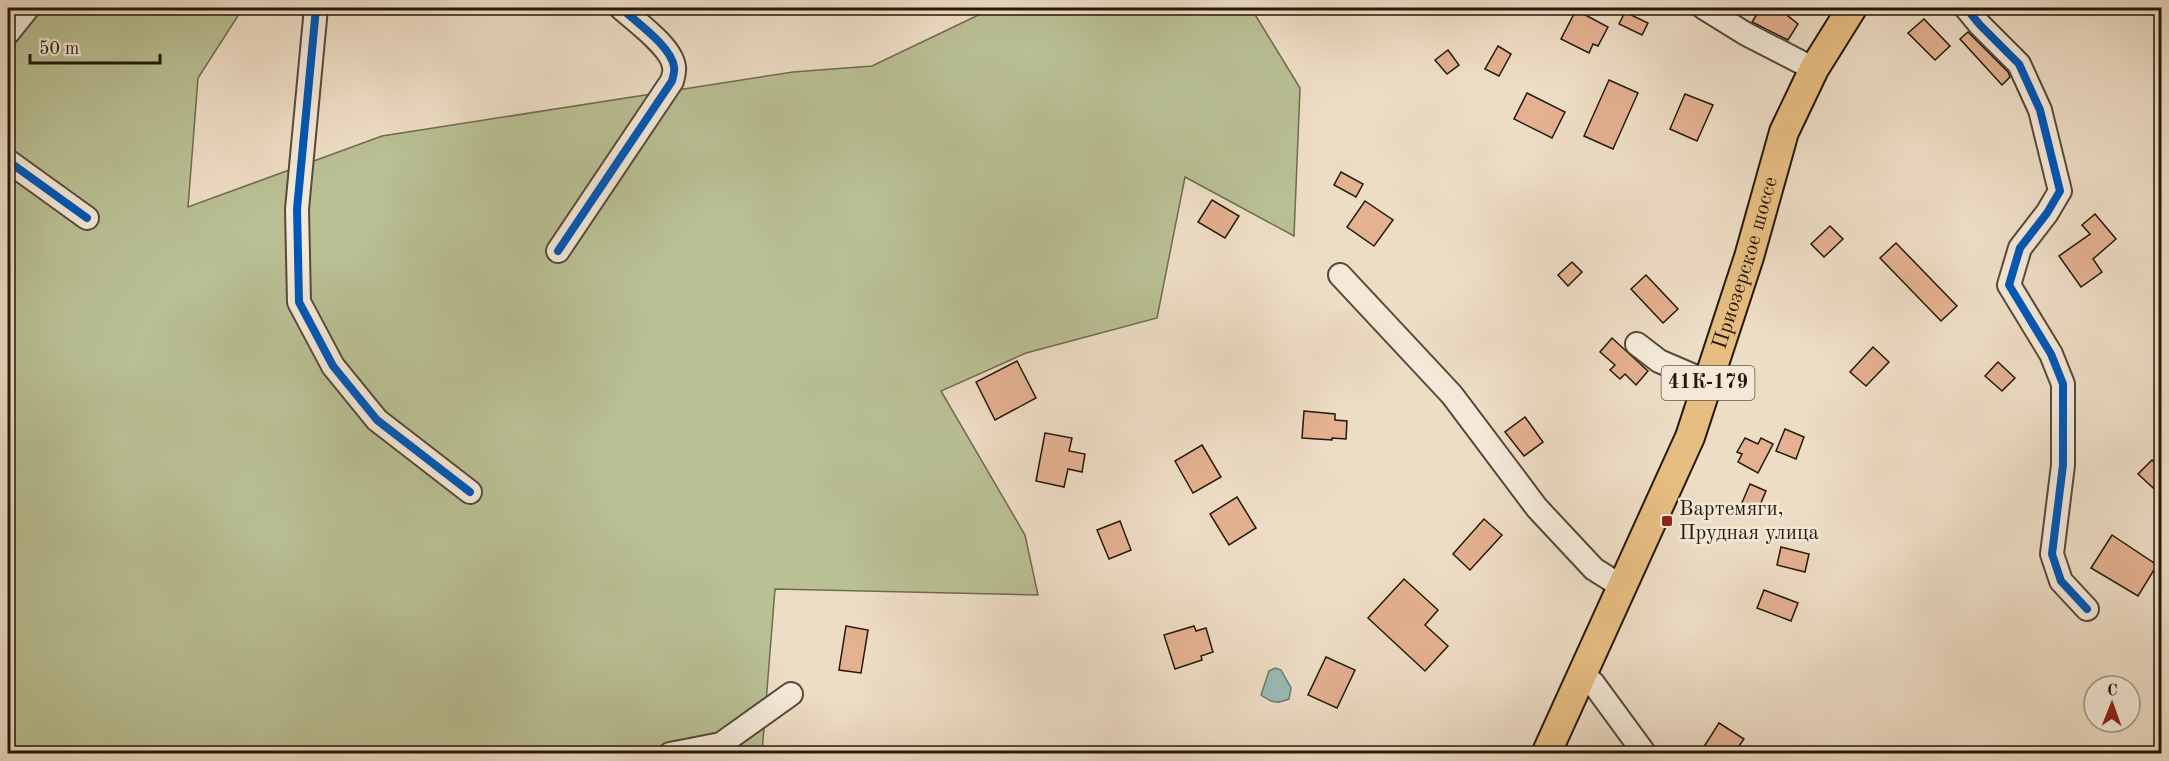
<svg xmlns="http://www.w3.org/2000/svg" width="2169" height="761" font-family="'Old Standard TT',serif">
	<rect width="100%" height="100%" fill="#eeddc5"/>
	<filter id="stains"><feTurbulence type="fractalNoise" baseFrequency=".00333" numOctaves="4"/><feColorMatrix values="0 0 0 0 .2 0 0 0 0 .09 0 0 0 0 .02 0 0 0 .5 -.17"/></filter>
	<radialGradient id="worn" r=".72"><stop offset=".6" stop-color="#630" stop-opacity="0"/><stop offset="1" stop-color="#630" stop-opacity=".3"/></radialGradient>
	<polygon fill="#b9c094" stroke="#6e6c4f" stroke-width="1.5" points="8,8 243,8 198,78 188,207 382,136 793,72 872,66 993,8 1251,8 1300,88 1294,236 1185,177 1157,318 1026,353 941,391 1025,535 1038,595 775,589 762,753 8,753"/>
	<path fill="#99bbb6" stroke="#6a7a71" stroke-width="1.5" d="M 1275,668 L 1281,670 L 1291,688 L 1289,699 C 1277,704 1272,703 1261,695 L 1269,671 Z"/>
	<g fill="#e4b191" stroke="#24190a" stroke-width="1.5">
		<polygon points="1761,8 1778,8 1798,24 1788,40 1752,22"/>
		<polygon points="1576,10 1608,27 1598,46 1593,44 1589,53 1561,39"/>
		<polygon points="1625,12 1648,23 1642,35 1619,24"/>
		<polygon points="1924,19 1950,46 1935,60 1908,33"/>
		<polygon points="1968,32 2008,72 2010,77 2002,85 1960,39"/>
		<polygon points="1498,46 1511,54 1499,76 1485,69"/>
		<polygon points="1448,50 1459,65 1447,74 1435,60"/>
		<polygon points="1609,80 1638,93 1613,149 1584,136"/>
		<polygon points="1527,93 1565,112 1552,138 1514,119"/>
		<polygon points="1685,94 1713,105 1697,141 1670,129"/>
		<polygon points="1341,172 1363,184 1356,197 1334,185"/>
		<polygon points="1212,200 1239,216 1225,238 1198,222"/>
		<polygon points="1365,201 1393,220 1374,246 1347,227"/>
		<polygon points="2095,214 2116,239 2093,259 2102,272 2081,287 2059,256 2090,234 2082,225"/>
		<polygon points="1830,226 1843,239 1824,257 1811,244"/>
		<polygon points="1896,243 1957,306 1941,321 1880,258"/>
		<polygon points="1572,262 1582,272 1568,286 1558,275"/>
		<polygon points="1646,275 1678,309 1663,323 1631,289"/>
		<polygon points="1612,338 1648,371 1636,385 1625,374 1620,379 1610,370 1615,365 1600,352"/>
		<polygon points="1873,347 1889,362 1866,386 1850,372"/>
		<polygon points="1017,361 1036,398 995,420 976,382"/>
		<polygon points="1998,362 2015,378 2002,391 1985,376"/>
		<polygon points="1304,411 1335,414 1335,420 1347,421 1346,439 1332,438 1332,440 1302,438"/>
		<polygon points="1525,417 1543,442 1524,456 1505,432"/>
		<polygon points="1785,429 1804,437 1796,459 1776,451"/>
		<polygon points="1045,433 1072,438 1069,451 1085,454 1082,472 1068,469 1064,487 1036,481"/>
		<polygon points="1745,438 1758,444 1761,438 1773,444 1758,473 1738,462 1742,454 1737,452"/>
		<polygon points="1202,445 1221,477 1193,493 1175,461"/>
		<polygon points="2152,460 2162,470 2162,496 2138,474"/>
		<polygon points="1750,484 1766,491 1757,512 1741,505"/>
		<polygon points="1237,497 1256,528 1229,545 1210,514"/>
		<polygon points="1484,519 1502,535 1470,570 1453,554"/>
		<polygon points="1120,521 1131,550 1109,559 1097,530"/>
		<polygon points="2112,535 2157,565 2138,596 2091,568"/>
		<polygon points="1781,547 1809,554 1805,572 1777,565"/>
		<polygon points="1404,579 1438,610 1425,625 1448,646 1425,671 1368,618"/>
		<polygon points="1764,590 1798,603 1791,621 1757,608"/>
		<polygon points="846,626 868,630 861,673 839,670"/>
		<polygon points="1194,626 1196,631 1206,628 1213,652 1201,656 1202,660 1175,669 1164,635"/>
		<polygon points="1326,657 1355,670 1337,708 1308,695"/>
		<polygon points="1719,723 1744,739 1734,753 1700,753"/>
	</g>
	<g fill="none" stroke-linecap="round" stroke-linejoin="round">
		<defs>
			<g id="minor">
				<polyline points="316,8 297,209 299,302 333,366 377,420 470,492"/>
				<polyline points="1704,8 1746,34 1814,69"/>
				<polyline points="1966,8 1980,25 2019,64 2040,110 2060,191 2047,213 2020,248 2009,285 2051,354 2063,384 2063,465 2052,554 2061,581 2087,609"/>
				<polyline points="8,33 28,8"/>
				<polyline points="8,161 87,218"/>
				<path d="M 558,251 L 672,81 C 673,77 675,71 674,67 C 672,47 636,22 621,8"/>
				<polyline points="1340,275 1452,395 1537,508 1594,569 1621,586"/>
				<polyline points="1637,344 1659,361 1708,382"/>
				<polyline points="1582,674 1593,683 1645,754"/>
				<polyline points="670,754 721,744 791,694"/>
			</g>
			<g id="major">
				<path id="s1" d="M 1546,754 L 1690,437 L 1749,257 L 1784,132 L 1814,69 L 1852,8"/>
			</g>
		</defs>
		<use href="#minor" stroke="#564a39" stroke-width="26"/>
		<use href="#major" stroke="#24190a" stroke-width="32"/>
		<use href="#minor" stroke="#f4e9d9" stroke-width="22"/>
		<use href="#major" stroke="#e7be82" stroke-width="28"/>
		<defs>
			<g id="cycleway">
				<polyline points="316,8 297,209 299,302 333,366 377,420 470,492"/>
				<polyline points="1966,8 1980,25 2019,64 2040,110 2060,191 2047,213 2020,248 2009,285 2051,354 2063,384 2063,465 2052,554 2061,581 2087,609"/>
				<polyline points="8,161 87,218"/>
				<path d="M 558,251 L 672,81 C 673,77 675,71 674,67 C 672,47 636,22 621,8"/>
			</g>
		</defs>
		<use href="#cycleway" stroke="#f4e9d9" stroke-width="11"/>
		<use href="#cycleway" stroke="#0057b8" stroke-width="8"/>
	</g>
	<rect fill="#8f2418" stroke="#f4e9d9" stroke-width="2" x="1661" y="515" width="12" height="12" rx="3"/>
	<g text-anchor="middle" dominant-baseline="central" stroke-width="5" stroke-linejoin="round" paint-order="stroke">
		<rect fill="#f4e9d9" stroke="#625748" stroke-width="1.5" x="1661.5" y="366" width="93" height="34" rx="4.5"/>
		<g font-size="20" font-weight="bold" fill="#24190a">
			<text x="1708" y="383">41К-179</text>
		</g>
		<g font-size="21" fill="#24190a" stroke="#f4e9d9">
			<text stroke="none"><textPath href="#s1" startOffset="531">Приозерское шоссе</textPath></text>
		</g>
		<g font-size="21" fill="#24190a" stroke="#f4e9d9" text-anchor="start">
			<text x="1679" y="509">Вартемяги,<tspan x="1679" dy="24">Прудная улица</tspan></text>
		</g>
	</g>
	<rect width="2169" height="761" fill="none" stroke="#eeddc5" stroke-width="30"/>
	<rect x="9" y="9" width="2151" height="743" fill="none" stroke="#24190a" stroke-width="3"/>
	<rect x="15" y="15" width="2139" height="731" fill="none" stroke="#24190a" stroke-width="1.5"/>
	<g transform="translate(2112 704) rotate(1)"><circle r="28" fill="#f4e9d9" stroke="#a19686" stroke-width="1.5"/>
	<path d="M0-4.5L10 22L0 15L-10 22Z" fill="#8f2418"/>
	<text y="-9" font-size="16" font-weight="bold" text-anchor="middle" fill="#24190a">С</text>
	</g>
	<path d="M30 54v9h130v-9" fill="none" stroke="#24190a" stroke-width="3"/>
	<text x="39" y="54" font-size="18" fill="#24190a" stroke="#f4e9d9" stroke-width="4.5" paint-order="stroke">50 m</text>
	<rect width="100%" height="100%" filter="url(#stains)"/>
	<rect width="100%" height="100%" fill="url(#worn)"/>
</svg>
